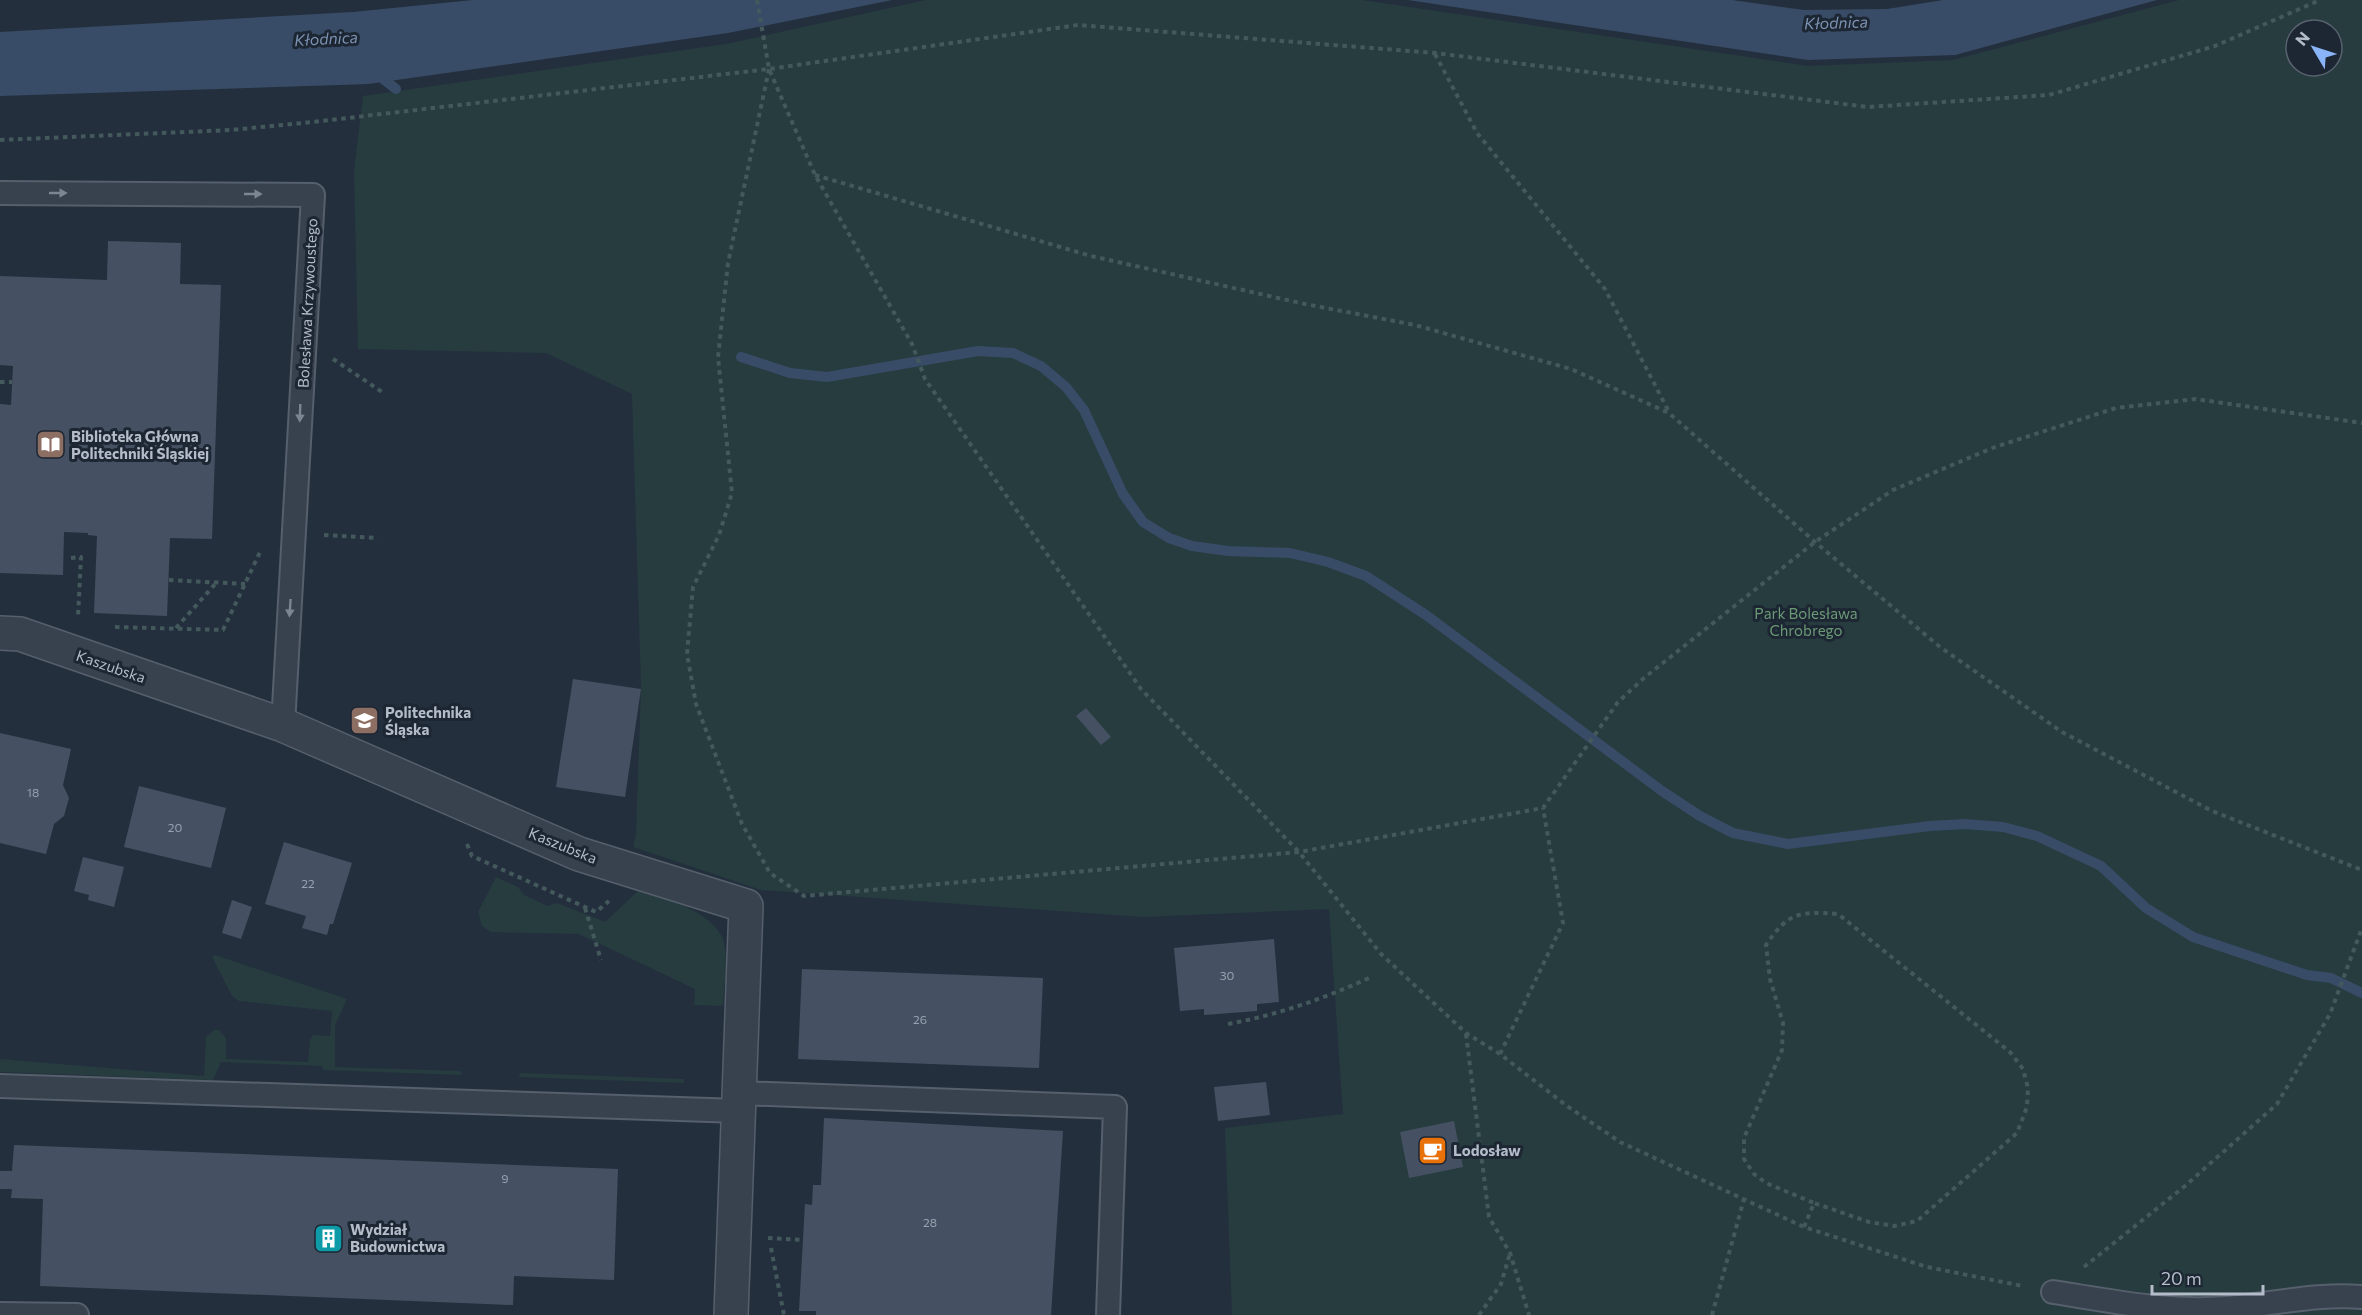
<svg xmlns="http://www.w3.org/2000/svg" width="2362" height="1315" font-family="Commissioner,sans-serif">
	<rect width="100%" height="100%" fill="#242f3e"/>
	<g fill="#263c3f" fill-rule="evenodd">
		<path d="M 926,0 L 1362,0 L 1808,66 L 1953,60 L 2179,0 L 2362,0 L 2362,1315 L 1232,1315 L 1225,1128 L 1343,1114 L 1329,909 L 1143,917 L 761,890 L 633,847 L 636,834 L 641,687 L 632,394 L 546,353 L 358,349 L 354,171 L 363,96 L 726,44 ZM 2296,30 L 2332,30 L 2332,66 L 2296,66 Z"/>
		<path d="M 496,877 L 518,887 L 524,895 L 548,906 L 557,903 L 605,922 L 640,889 C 664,896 713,913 723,939 C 729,959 724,985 723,1006 L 694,1005 L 695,989 L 579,934 L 491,932 L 482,926 L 478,912 Z"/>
		<polygon points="215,955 347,999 335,1025 335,1067 461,1071 461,1075 323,1070 322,1066 221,1062 213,1080 0,1072 0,1059 204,1076 206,1037 214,1030 219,1030 226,1038 226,1059 308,1062 310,1040 313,1035 330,1036 332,1011 239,1001 232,996 212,957"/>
		<polygon points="520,1073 684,1079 684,1083 519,1077"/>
	</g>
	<g fill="#394c67">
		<polygon points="473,0 892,0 728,33 368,84 0,96 0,32 353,12"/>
		<polygon points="1408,0 1732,0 1804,10 1887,9 1943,0 2157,0 1955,55 1808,60"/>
	</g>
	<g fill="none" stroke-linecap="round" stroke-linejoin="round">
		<g stroke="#394c67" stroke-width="10">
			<polyline points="377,74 396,89"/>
			<polyline points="741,357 790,373 827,377 978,351 1013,353 1041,366 1066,387 1084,410 1123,494 1143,522 1169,538 1192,546 1228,551 1290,553 1328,562 1366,576 1426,615 1662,791 1700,816 1733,833 1788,844 1930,826 1965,824 2003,827 2037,836 2101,866 2146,908 2193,937 2307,975 2331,978 2362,993"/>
		</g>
	</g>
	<g fill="#455162">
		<polygon points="108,241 181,243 180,284 221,285 212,539 170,538 167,616 94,613 97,536 88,535 88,533 64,532 63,575 0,573 0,404 11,405 13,366 0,365 0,276 107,280"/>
		<polygon points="573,679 641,689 625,797 556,787"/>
		<polygon points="1086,708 1111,737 1101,745 1076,716"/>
		<polygon points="0,733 71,749 63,785 69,798 64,816 54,824 46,854 0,843"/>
		<polygon points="139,786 226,808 211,868 124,847"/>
		<polygon points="284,842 352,863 333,924 330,924 327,935 302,928 306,916 265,904"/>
		<polygon points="83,857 124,867 114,907 88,900 89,895 74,891"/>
		<polygon points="232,900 252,907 241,939 222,933"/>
		<polygon points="1274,939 1279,1002 1257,1004 1257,1011 1204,1015 1204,1009 1180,1011 1174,948"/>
		<polygon points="802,969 1043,978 1039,1068 798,1059"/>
		<polygon points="1266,1082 1270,1115 1218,1121 1214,1087"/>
		<polygon points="824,1118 1063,1131 1051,1315 816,1315 816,1311 799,1311 805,1204 812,1205 813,1185 821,1185"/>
		<polygon points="1454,1121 1463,1167 1409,1178 1400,1132"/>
		<polygon points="14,1145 618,1169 614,1280 514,1276 513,1305 40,1286 43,1199 11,1198 12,1189 0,1189 0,1171 12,1171"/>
	</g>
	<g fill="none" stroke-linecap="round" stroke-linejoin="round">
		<defs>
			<g id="lane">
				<polyline points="0,193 313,195 283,725"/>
				<polyline points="0,1086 739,1111"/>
				<polyline points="740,1093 1115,1107 1108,1315"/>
				<path d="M 2053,1292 C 2111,1301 2167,1313 2226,1308 C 2271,1305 2316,1293 2362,1297"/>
				<polyline points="0,1314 77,1315"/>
			</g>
			<polyline id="street" points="0,633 20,634 283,725 579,854 746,906 731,1315"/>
		</defs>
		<use href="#lane" stroke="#565f6c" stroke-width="26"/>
		<use href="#street" stroke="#565f6c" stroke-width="36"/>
		<g stroke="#44595c" stroke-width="4" stroke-dasharray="4.5 4.5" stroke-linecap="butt">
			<polyline points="757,0 769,69 815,175 912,344 925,379 1141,689 1299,852 1381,954 1466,1033 1500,1054 1567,1106 1620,1142 1804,1227 1927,1267 2023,1286"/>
			<polyline points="1435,54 1477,133 1605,289 1669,412"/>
			<polyline points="769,69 728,263 718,357 732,493 719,535 693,587 687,654 696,704 742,824 770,873 804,896 1299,852 1543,808 1618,702 1644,678 1815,542 1893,490 1995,447 2116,408 2195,399 2362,423"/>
			<polyline points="0,140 231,130 313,122 769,69 1078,25 1435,53 1868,107 2049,95 2215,46 2320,0"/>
			<polyline points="815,175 1091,256 1305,304 1415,325 1571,369 1669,413 1815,542 1940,647 2062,732 2212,811 2362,870"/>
			<polyline points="333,359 385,394"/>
			<polyline points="0,382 12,382"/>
			<polyline points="324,535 378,538"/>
			<polyline points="71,558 81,557 78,616"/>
			<polyline points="169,580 245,584"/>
			<polyline points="115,627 223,630 261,550"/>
			<polyline points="176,628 217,582"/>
			<polyline points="467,844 472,856 596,912 609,901"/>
			<polyline points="585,908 601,960"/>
			<path d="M 1228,1024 C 1277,1015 1323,999 1369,978"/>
			<polyline points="1466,1034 1489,1217 1510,1253 1529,1315"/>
			<polyline points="1500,1054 1563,923 1543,808"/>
			<path d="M 1804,1227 L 1814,1203 L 1766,1183 L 1754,1174 L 1744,1159 L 1744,1138 L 1782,1050 L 1783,1023 L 1770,979 L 1766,945 C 1788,912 1800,911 1838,914 L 2010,1052 L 2023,1069 L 2028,1088 L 2027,1107 L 2017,1133 L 1917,1221 L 1894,1226 L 1869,1222 L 1814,1203"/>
			<polyline points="768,1238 803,1240"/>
			<polyline points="771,1248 784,1315"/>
			<polyline points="2084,1267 2185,1186 2277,1104 2330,1014 2362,928"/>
			<polyline points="1479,1315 1501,1284 1510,1253"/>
			<polyline points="1712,1315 1744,1199"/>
		</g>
		<use href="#lane" stroke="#38414e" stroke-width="22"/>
		<use href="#street" stroke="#38414e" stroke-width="33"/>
	</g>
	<defs><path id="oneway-solid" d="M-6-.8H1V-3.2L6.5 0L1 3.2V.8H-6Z" transform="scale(1.5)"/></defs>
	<g fill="#7c8592">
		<use href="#oneway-solid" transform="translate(58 193)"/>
		<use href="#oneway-solid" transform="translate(253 194)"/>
		<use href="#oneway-solid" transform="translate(300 413) rotate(92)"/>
		<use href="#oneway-solid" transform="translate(290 608) rotate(94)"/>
	</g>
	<defs>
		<symbol id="library-square" viewBox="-11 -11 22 22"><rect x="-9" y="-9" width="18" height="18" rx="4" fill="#8d6e63" stroke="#1d2633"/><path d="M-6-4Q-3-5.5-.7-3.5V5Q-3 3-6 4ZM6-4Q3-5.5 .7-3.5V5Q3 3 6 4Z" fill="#fff"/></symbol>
		<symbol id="university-square" viewBox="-11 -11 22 22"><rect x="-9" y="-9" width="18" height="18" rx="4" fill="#8d6e63" stroke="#1d2633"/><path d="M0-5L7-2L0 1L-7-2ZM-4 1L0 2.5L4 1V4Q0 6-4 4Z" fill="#fff"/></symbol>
		<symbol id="cafe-square" viewBox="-11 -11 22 22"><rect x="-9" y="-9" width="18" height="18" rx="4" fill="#e8710a" stroke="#1d2633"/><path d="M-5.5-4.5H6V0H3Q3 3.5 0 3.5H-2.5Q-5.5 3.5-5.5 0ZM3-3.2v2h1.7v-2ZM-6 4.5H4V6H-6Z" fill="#fff"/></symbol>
		<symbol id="building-square" viewBox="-11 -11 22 22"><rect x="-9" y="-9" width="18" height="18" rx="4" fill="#0f9aa8" stroke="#1d2633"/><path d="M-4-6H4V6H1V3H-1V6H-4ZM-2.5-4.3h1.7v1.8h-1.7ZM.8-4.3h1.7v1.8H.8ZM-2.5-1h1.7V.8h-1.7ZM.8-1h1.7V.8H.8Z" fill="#fff"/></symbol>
	</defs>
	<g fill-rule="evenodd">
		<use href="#library-square" x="34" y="428" width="33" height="33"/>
		<use href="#university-square" x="348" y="704" width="33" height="33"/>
		<use href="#cafe-square" x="1416" y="1134" width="33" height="33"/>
		<use href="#building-square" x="312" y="1222" width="33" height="33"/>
	</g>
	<g text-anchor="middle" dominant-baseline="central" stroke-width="6" stroke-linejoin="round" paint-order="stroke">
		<g font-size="12" fill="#98a1af">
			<text x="33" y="792">18</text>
			<text x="175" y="827">20</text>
			<text x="308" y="883">22</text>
			<text x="1227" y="975">30</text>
			<text x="920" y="1019">26</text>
			<text x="505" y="1178">9</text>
			<text x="930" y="1222">28</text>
		</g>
		<g font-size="15" fill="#b4bcc9" stroke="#1d2633">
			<text transform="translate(307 303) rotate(-87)">Bolesława Krzywoustego</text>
			<text transform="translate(111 666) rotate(19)">Kaszubska</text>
			<text transform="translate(563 845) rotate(22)">Kaszubska</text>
		</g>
		<g font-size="15" font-weight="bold" fill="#b4bcc9" stroke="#1d2633" text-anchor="start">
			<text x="71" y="436">Biblioteka Główna<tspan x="71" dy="17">Politechniki Śląskiej</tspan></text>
			<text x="385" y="712">Politechnika<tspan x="385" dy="17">Śląska</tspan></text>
			<text x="1453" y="1150">Lodosław</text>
			<text x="350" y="1229">Wydział<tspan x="350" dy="17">Budownictwa</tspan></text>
		</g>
		<g font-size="15" fill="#6b9a76" stroke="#1d2633">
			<text x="1806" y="613">Park Bolesława<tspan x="1806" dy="17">Chrobrego</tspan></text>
		</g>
		<g font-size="16" font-style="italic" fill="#7c92b1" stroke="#1d2633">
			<text transform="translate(1836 22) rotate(-2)">Kłodnica</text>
			<text transform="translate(326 38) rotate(-3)">Kłodnica</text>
		</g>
	</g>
	<g transform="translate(2314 48) rotate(309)"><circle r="28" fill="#1d2633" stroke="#59626f" stroke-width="1.5"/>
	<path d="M0-4.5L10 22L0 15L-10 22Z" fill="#8ab4f8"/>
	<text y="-9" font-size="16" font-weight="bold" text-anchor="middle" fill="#b4bcc9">N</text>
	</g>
	<path d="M2152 1285v9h111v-9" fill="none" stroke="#b4bcc9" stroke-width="3"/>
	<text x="2161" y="1285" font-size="18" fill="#b4bcc9" stroke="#1d2633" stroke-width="4.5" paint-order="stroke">20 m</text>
</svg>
